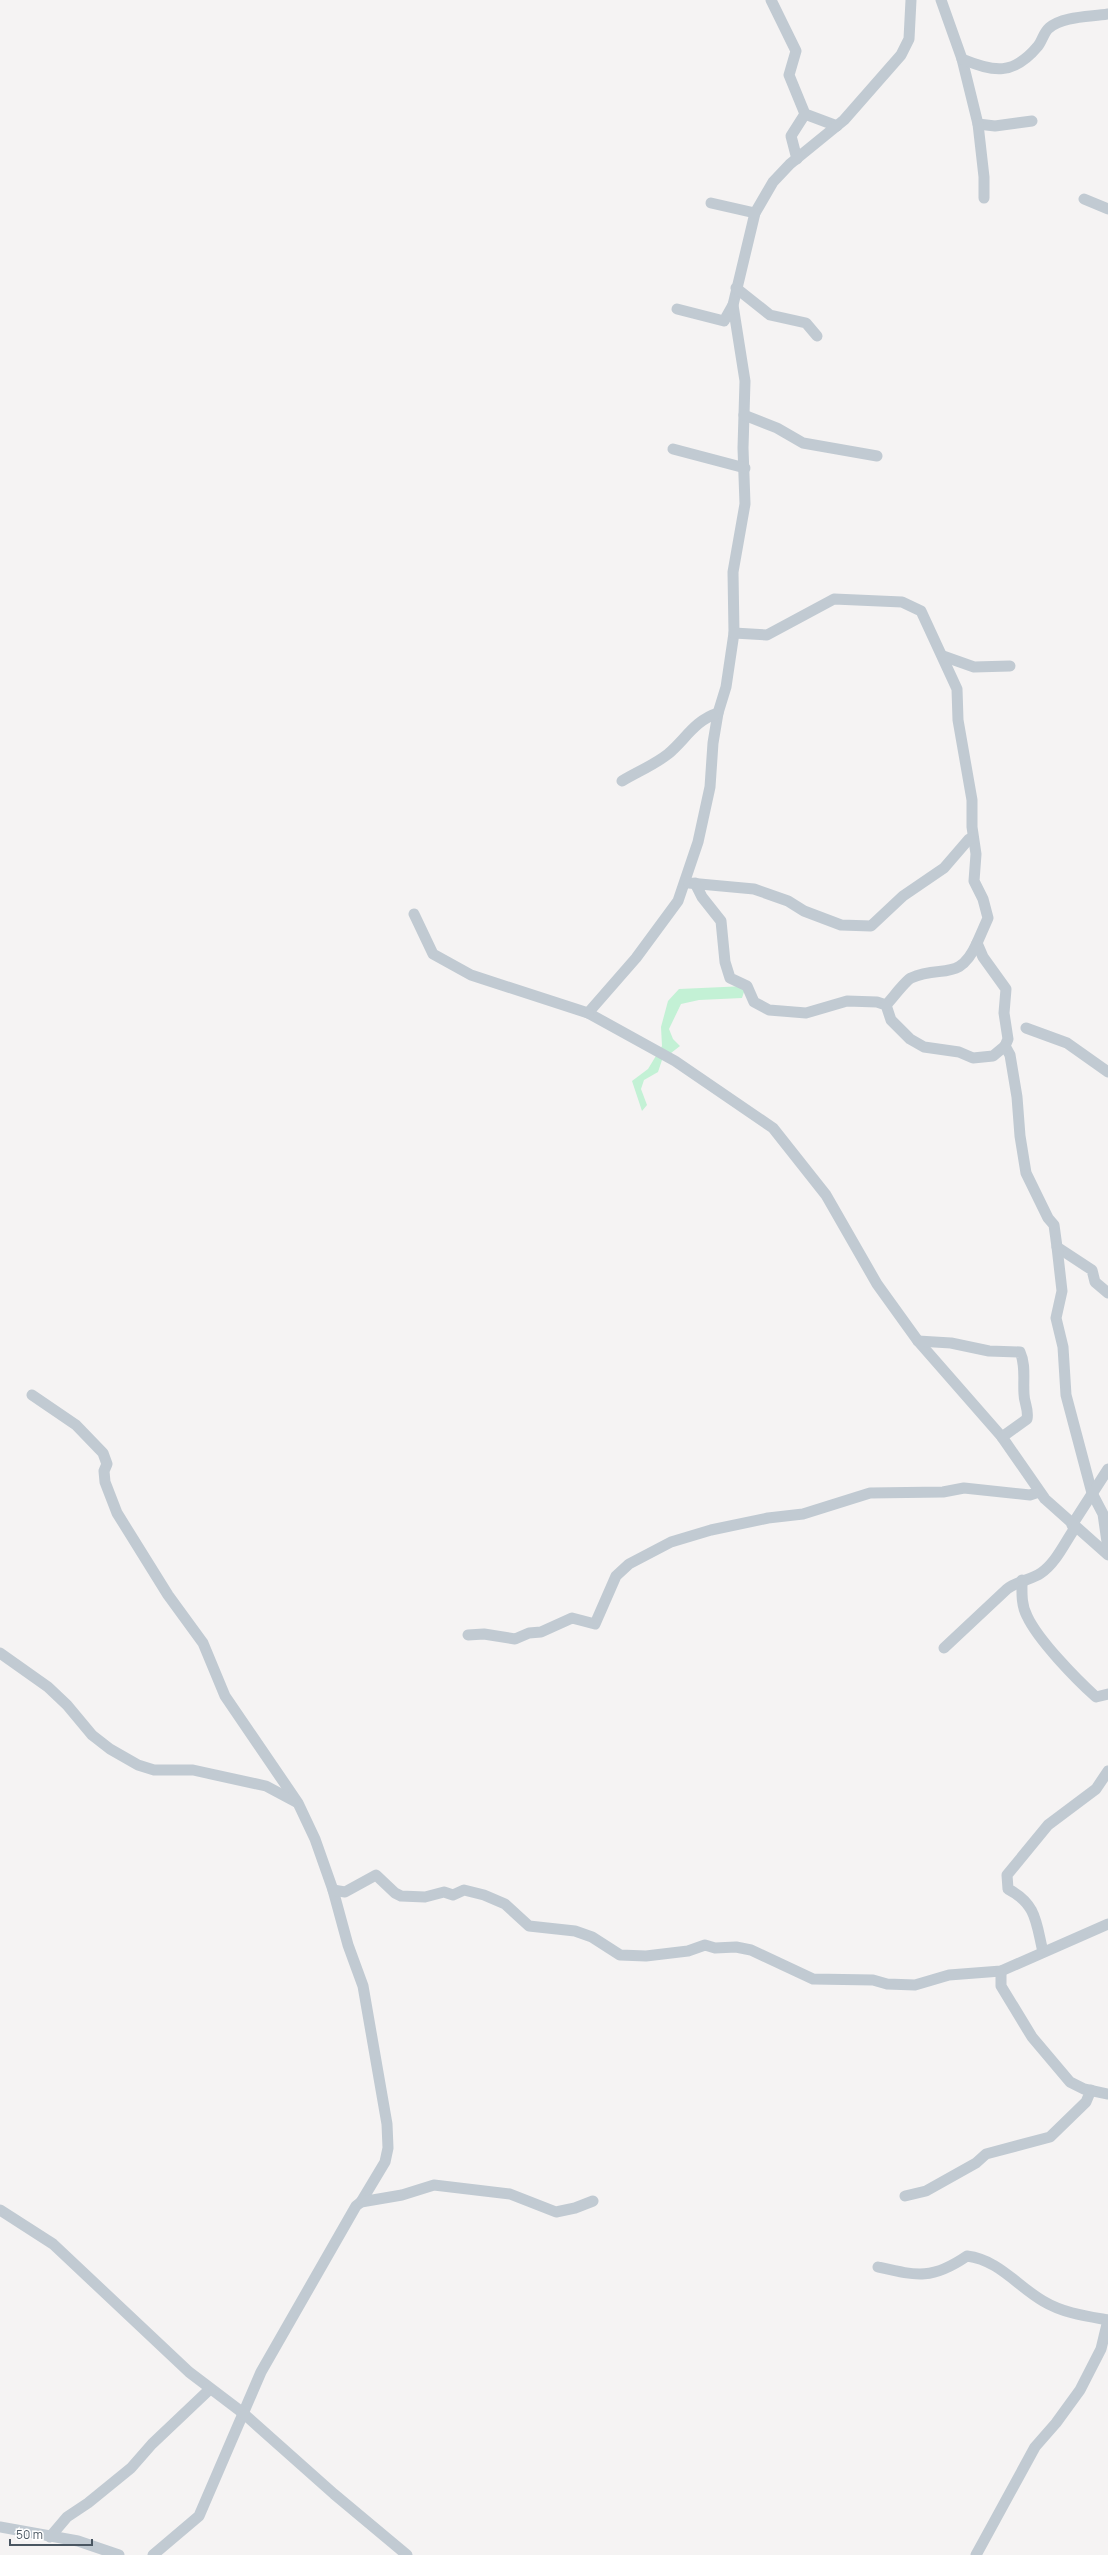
<svg xmlns="http://www.w3.org/2000/svg" width="1108" height="2555" font-family="Manrope,sans-serif">
	<rect width="100%" height="100%" fill="#f5f3f3"/>
	<polygon fill="#c3f1d5" points="746,986 742,998 699,1000 681,1004 669,1029 673,1039 680,1046 662,1060 658,1072 644,1080 641,1089 647,1105 642,1111 632,1081 648,1069 662,1046 661,1027 668,1001 679,989"/>
	<g fill="none" stroke-linecap="round" stroke-linejoin="round">
		<g stroke="#c1cad2" stroke-width="11">
			<polyline points="771,0 796,51 789,75 805,114 837,126"/>
			<polyline points="911,0 909,39 901,55 844,120 790,164 773,182 755,213 733,305 745,381 743,448 745,504 733,572 734,633 726,687 718,713 713,743 710,787 698,842 678,901 636,958 588,1013 675,1061 773,1128 826,1195 877,1284 918,1341 1002,1437 1045,1499 1108,1555"/>
			<polyline points="941,0 962,59 978,124 995,126 1032,121"/>
			<path d="M 962,59 C 994,72 1013,76 1038,46 C 1042,41 1044,32 1049,28 C 1063,16 1090,17 1108,14"/>
			<polyline points="978,124 984,177 984,198"/>
			<polyline points="797,159 791,136 805,114"/>
			<polyline points="1084,199 1108,209"/>
			<polyline points="711,203 755,213"/>
			<polyline points="736,288 770,315 806,323 817,336"/>
			<polyline points="677,309 724,321 733,305"/>
			<polyline points="744,415 777,428 803,443 877,456"/>
			<polyline points="673,449 745,468"/>
			<polyline points="734,633 767,635 834,599 902,602 921,611 957,689 958,720 972,800 972,827 976,854 974,881 983,899 988,918 977,943 983,957 1006,989 1004,1013 1008,1039 1005,1046 1010,1055 1017,1097 1020,1136 1026,1173 1048,1218 1054,1225 1057,1247 1092,1270 1095,1282 1108,1293"/>
			<polyline points="943,656 974,667 1010,666"/>
			<path d="M 622,781 C 637,772 654,765 668,754 C 685,740 695,720 718,713"/>
			<polyline points="689,883 754,889 788,901 804,911 841,925 871,926 903,896 944,868 969,839 973,838"/>
			<polyline points="695,883 702,897 721,921 725,962 730,978 747,986 754,1002 769,1010 806,1013 847,1001 877,1002 886,1005 891,1020 910,1039 924,1047 959,1052 973,1058 993,1056 1005,1046"/>
			<polyline points="414,914 433,954 471,975 588,1013"/>
			<path d="M 886,1005 C 892,999 905,981 911,978 C 942,964 959,983 977,943"/>
			<polyline points="1026,1028 1067,1043 1108,1072"/>
			<polyline points="1057,1247 1062,1291 1056,1318 1063,1347 1066,1395 1092,1493 1103,1514 1108,1549"/>
			<path d="M 918,1341 L 951,1343 L 989,1351 L 1020,1352 C 1026,1365 1023,1379 1024,1394 C 1024,1403 1029,1409 1027,1419 L 1002,1437"/>
			<polyline points="32,1395 76,1425 103,1453 107,1464 104,1471 105,1482 117,1513 168,1595 203,1643 225,1696 298,1803 315,1839 333,1890 348,1945 363,1986 387,2124 388,2148 385,2162 361,2202 356,2206 261,2372 199,2516 153,2555"/>
			<polyline points="1072,1525 1108,1469"/>
			<path d="M 1022,1580 C 1022,1592 1021,1605 1027,1616 C 1038,1640 1076,1679 1096,1697 L 1108,1694"/>
			<polyline points="468,1635 484,1634 515,1639 529,1633 541,1632 572,1618 595,1624 616,1576 629,1564 671,1542 711,1530 768,1518 803,1514 870,1493 943,1492 964,1488 1030,1495 1039,1492"/>
			<path d="M 944,1648 L 1007,1589 C 1017,1581 1031,1580 1041,1573 C 1056,1563 1065,1542 1075,1528"/>
			<polyline points="0,1653 48,1687 67,1705 92,1735 110,1749 138,1765 154,1770 193,1770 266,1786 296,1802"/>
			<polyline points="333,1890 345,1892 376,1875 395,1893 401,1896 425,1897 444,1892 453,1895 464,1890 484,1895 505,1904 529,1926 575,1931 592,1937 620,1955 646,1956 688,1951 705,1945 715,1948 736,1947 751,1950 813,1979 873,1980 887,1984 915,1985 949,1975 1001,1971 1108,1924"/>
			<path d="M 1043,1952 C 1036,1923 1037,1904 1008,1889 L 1007,1875 L 1048,1825 L 1096,1789 L 1108,1771"/>
			<polyline points="1001,1971 1001,1986 1032,2037 1070,2082 1084,2089 1108,2094"/>
			<polyline points="905,2196 926,2191 976,2163 986,2154 1050,2137 1086,2102 1091,2090"/>
			<polyline points="361,2202 402,2195 434,2185 510,2194 556,2212 575,2208 593,2201"/>
			<polyline points="0,2210 53,2244 189,2372 243,2413 334,2494 407,2555"/>
			<path d="M 878,2267 C 917,2276 932,2280 967,2256 C 999,2260 1017,2286 1043,2301 C 1063,2313 1085,2316 1108,2320"/>
			<polyline points="0,2527 78,2541 119,2555"/>
			<polyline points="50,2537 67,2517 88,2503 131,2468 152,2444 210,2389"/>
			<polyline points="976,2555 1035,2447 1056,2423 1080,2390 1101,2349 1108,2320"/>
		</g>
	</g>
	<path d="M10 2539v6h82v-6" fill="none" stroke="#4a5661" stroke-width="2"/>
	<text x="16" y="2539" font-size="12" fill="#4a5661" stroke="#ffffff" stroke-width="3" paint-order="stroke">50 m</text>
</svg>
